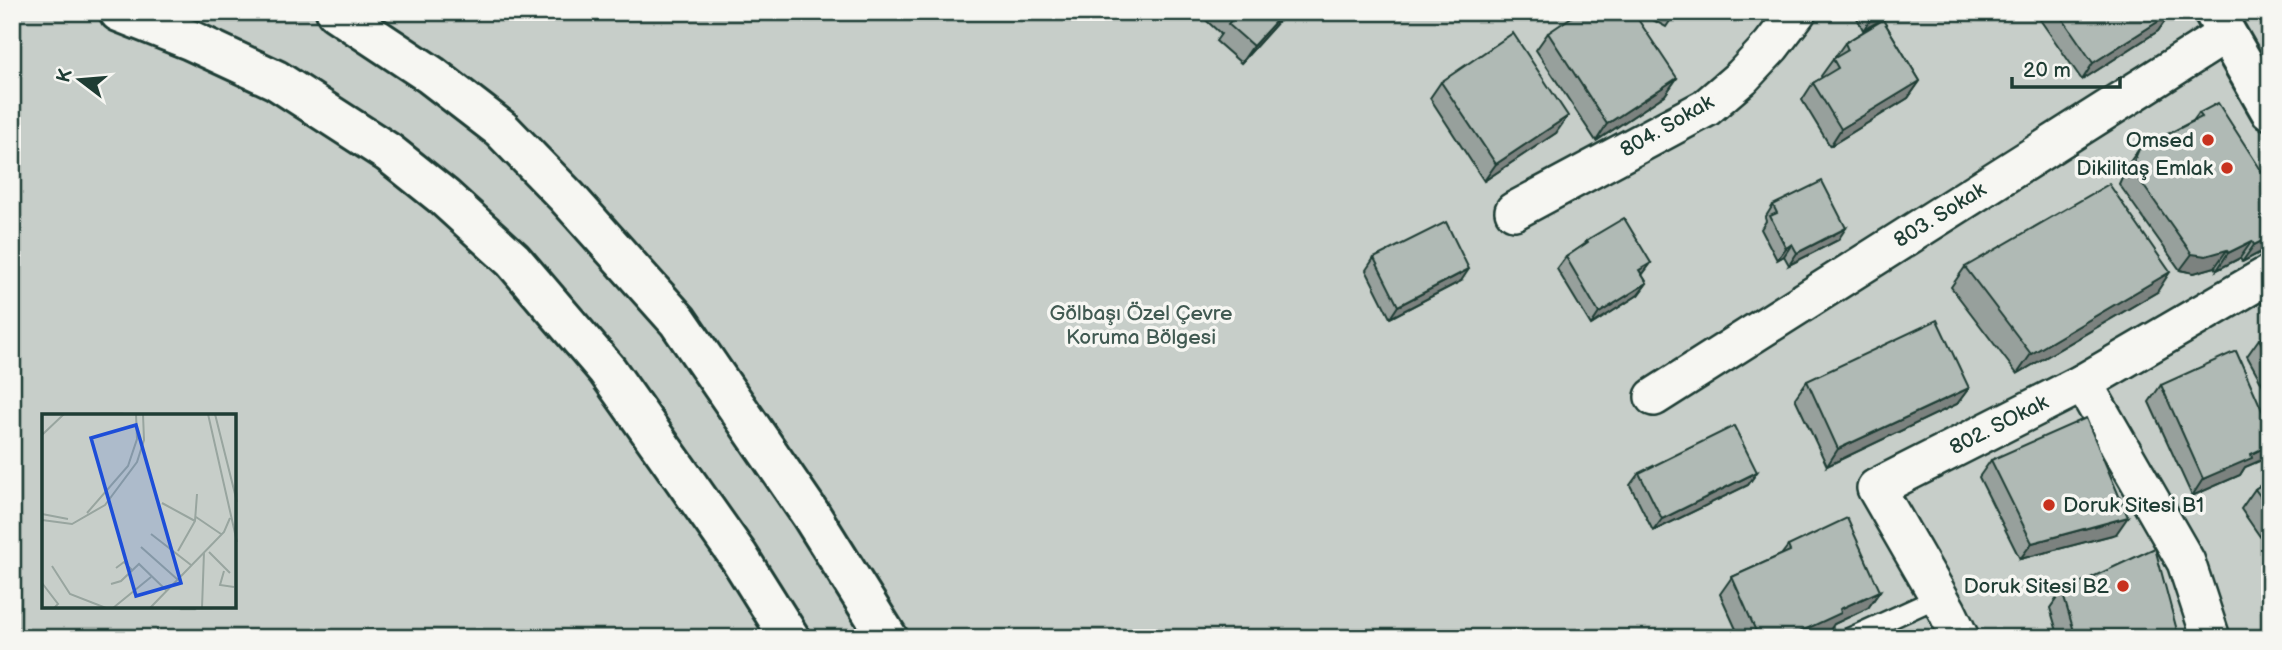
<svg xmlns="http://www.w3.org/2000/svg" width="2282" height="650" font-family="'Balsamiq Sans',sans-serif">
	<rect width="100%" height="100%" fill="#e9ebe7"/>
	<filter id="ink" filterUnits="userSpaceOnUse"><feTurbulence type="fractalNoise" baseFrequency=".0143" numOctaves="2"/><feDisplacementMap in="SourceGraphic" scale="14" xChannelSelector="R" yChannelSelector="G"/><feConvolveMatrix kernelMatrix="1 2 1 2 8 2 1 2 1" color-interpolation-filters="sRGB"/></filter>
	<g filter="url(#ink)">
		<path fill="#c7cec9" stroke="#73867e" stroke-width="2" fill-rule="evenodd" d="M 12,12 L 2270,12 L 2270,638 L 12,638 ZM 44,416 L 234,416 L 234,606 L 44,606 Z"/>
		<g fill="none" stroke-linecap="round" stroke-linejoin="round">
			<defs>
				<polyline id="service" points="1849,638 1939,597"/>
				<g id="minor">
					<polyline points="1514,211 1706,108 1742,77 1771,46 1797,12"/>
					<polyline points="2083,383 2186,562 2211,638"/>
					<polyline points="1654,397 2226,34"/>
					<polyline points="1960,638 1947,611 1876,488 2083,383 2270,274"/>
				</g>
				<polyline id="trunk" points="2214,12 2270,110"/>
				<g id="motorway">
					<polyline points="119,12 190,40 276,80 389,153 444,197 513,260 607,370 739,557 790,638"/>
					<polyline points="336,12 431,75 501,129 567,197 678,321 811,515 888,638"/>
				</g>
			</defs>
			<use href="#service" stroke="#1f3d34" stroke-width="23"/>
			<use href="#minor" stroke="#1f3d34" stroke-width="42"/>
			<use href="#trunk" stroke="#1f3d34" stroke-width="44"/>
			<use href="#motorway" stroke="#1f3d34" stroke-width="44"/>
			<use href="#service" stroke="#f6f6f2" stroke-width="18"/>
			<use href="#minor" stroke="#f6f6f2" stroke-width="37"/>
			<use href="#trunk" stroke="#f6f6f2" stroke-width="38"/>
			<use href="#motorway" stroke="#f6f6f2" stroke-width="38"/>
		</g>
		<g fill="#97a09c" stroke="#1f3d34" stroke-width="2">
			<polygon points="1197,12 1287,12 1241,63 1216,41 1221,34"/>
			<polygon points="1638,12 1676,12 1666,27"/>
			<polygon points="1854,12 1896,12 1883,20 1920,81 1908,98 1830,146 1802,100 1813,83 1822,78 1821,76 1845,43 1882,20 1863,30"/>
			<polygon points="2037,12 2168,12 2170,14 2158,31 2082,80 2036,14"/>
			<polygon points="1548,33 1677,78 1665,95 1596,141 1536,50"/>
			<polygon points="1441,82 1556,133 1484,181 1430,98"/>
			<polygon points="2199,113 2270,184 2270,253 2266,255 2263,251 2242,262 2240,258 2217,270 2215,267 2194,273 2180,270 2119,184 2127,166 2139,149 2193,121"/>
			<polygon points="1773,205 1838,240 1789,265 1784,256 1777,260 1761,229 1766,221 1765,218"/>
			<polygon points="1587,240 1651,263 1642,275 1647,283 1638,295 1591,325 1557,269 1566,257 1584,245"/>
			<polygon points="1374,258 1461,281 1390,318 1366,270"/>
			<polygon points="1965,267 2157,292 2017,374 1951,287"/>
			<polygon points="2270,334 2270,398 2247,356 2259,339"/>
			<polygon points="1807,381 1969,388 1957,404 1827,466 1795,398"/>
			<polygon points="2161,385 2264,459 2245,467 2240,475 2192,496 2149,402"/>
			<polygon points="1991,460 2116,534 2020,559 1979,477"/>
			<polygon points="1757,472 1748,485 1653,531 1630,485 1639,473"/>
			<polygon points="2270,479 2270,551 2241,509 2255,489"/>
			<polygon points="1788,546 1880,591 1868,608 1834,624 1830,630 1812,638 1740,638 1720,594 1732,577 1781,555"/>
			<polygon points="2062,591 2179,638 2059,638 2050,608"/>
		</g>
		<g fill="#7b827f" stroke="#1f3d34" stroke-width="2">
			<polygon points="1284,12 1287,12 1241,63 1253,46"/>
			<polygon points="1882,12 1896,12 1863,30 1872,18"/>
			<polygon points="2170,14 2158,31 2082,80 2093,63"/>
			<polygon points="1677,78 1665,95 1596,141 1607,124"/>
			<polygon points="1920,81 1908,98 1830,146 1841,129"/>
			<polygon points="1568,116 1556,133 1484,181 1496,164"/>
			<polygon points="1846,228 1838,240 1789,265 1797,253"/>
			<polygon points="2270,237 2270,241 2263,251 2242,262 2254,245"/>
			<polygon points="2252,241 2240,258 2217,270 2228,253"/>
			<polygon points="1792,244 1784,256 1777,260 1786,248"/>
			<polygon points="2227,250 2215,267 2194,273 2180,270 2192,254"/>
			<polygon points="1651,263 1642,275 1639,270"/>
			<polygon points="1469,269 1461,281 1390,318 1398,306"/>
			<polygon points="2170,272 2157,292 2017,374 2031,354"/>
			<polygon points="1647,283 1638,295 1591,325 1599,313"/>
			<polygon points="1969,388 1957,404 1827,466 1838,449"/>
			<polygon points="2270,445 2270,451 2264,459 2245,467 2240,475 2192,496 2203,479 2251,454"/>
			<polygon points="1757,472 1748,485 1653,531 1662,519"/>
			<polygon points="2128,517 2116,534 2020,559 2032,543"/>
			<polygon points="1880,591 1868,608 1834,624 1830,630 1812,638 1787,638 1840,609"/>
		</g>
		<g fill="#b0bab5" stroke="#1f3d34" stroke-width="2">
			<polygon points="1227,12 1284,12 1253,46 1228,24 1233,18"/>
			<polygon points="1579,12 1633,12 1677,78 1607,124 1548,33"/>
			<polygon points="1869,12 1882,12 1872,18"/>
			<polygon points="2058,12 2168,12 2170,14 2093,63"/>
			<polygon points="1883,20 1920,81 1841,129 1813,83 1838,68 1833,59 1848,50 1845,43"/>
			<polygon points="1513,33 1568,116 1496,164 1441,82"/>
			<polygon points="2218,103 2270,184 2270,237 2254,245 2252,241 2228,253 2227,250 2206,256 2192,254 2131,168 2139,149 2202,117 2199,113"/>
			<polygon points="1822,181 1846,228 1797,253 1792,244 1786,248 1770,216 1777,213 1773,205"/>
			<polygon points="2109,184 2170,272 2031,354 1965,267"/>
			<polygon points="1624,218 1651,263 1639,270 1647,283 1599,313 1566,257 1588,242 1587,240"/>
			<polygon points="1446,222 1469,269 1398,306 1374,258"/>
			<polygon points="1937,320 1969,388 1838,449 1807,381"/>
			<polygon points="2270,334 2270,359 2259,339"/>
			<polygon points="2236,351 2270,428 2270,445 2251,454 2252,458 2203,479 2161,385"/>
			<polygon points="2086,418 2128,517 2032,543 1991,460"/>
			<polygon points="1734,426 1757,472 1662,519 1639,473"/>
			<polygon points="2270,479 2270,510 2255,489"/>
			<polygon points="1847,518 1880,591 1840,609 1841,613 1787,638 1759,638 1732,577 1790,551 1788,546"/>
			<polygon points="2155,548 2179,638 2076,638 2062,591"/>
		</g>
	</g>
	<g fill="#c8321e" stroke="#f6f6f2" stroke-width="2.5">
		<circle cx="2208" cy="140" r="7"/>
		<circle cx="2227" cy="168" r="7"/>
		<circle cx="2049" cy="505" r="7"/>
		<circle cx="2123" cy="586" r="7"/>
	</g>
	<g text-anchor="middle" dominant-baseline="central" stroke-width="7" stroke-linejoin="round" paint-order="stroke">
		<g font-size="21" fill="#1f3d34" stroke="#f6f6f2">
			<text transform="translate(1667 126) rotate(-30)">804. Sokak</text>
			<text transform="translate(1940 215) rotate(-32)">803. Sokak</text>
			<text transform="translate(1999 425) rotate(-27)">802. SOkak</text>
		</g>
		<g font-size="21" fill="#1f3d34" stroke="#f6f6f2" text-anchor="end">
			<text x="2194" y="140">Omsed</text>
			<text x="2213" y="168">Dikilitaş Emlak</text>
			<text x="2063" y="505" text-anchor="start">Doruk Sitesi B1</text>
			<text x="2109" y="586">Doruk Sitesi B2</text>
		</g>
		<g font-size="21" fill="#415a52" stroke="#f6f6f2">
			<text x="1141" y="313">Gölbaşı Özel Çevre<tspan x="1141" dy="24">Koruma Bölgesi</tspan></text>
		</g>
	</g>
	<g transform="translate(42 414)">
		<rect width="194" height="194" fill="#e9ebe7"/>
		<path d="M 0,0 L 194,0 L 194,194 L 0,194 Z" fill="#c7cec9"/>
		<path fill="none" stroke="#98a59f" stroke-width="2" d="M 166,0 L 195,128M 173,0 L 195,88M 0,21 L 22,0M 120,89 L 153,107M 45,99 L 86,52 L 95,25 L 94,0M 0,100 L 26,105M 154,103 L 179,120M 0,106 L 30,110 L 63,91 L 95,48 L 102,26 L 101,0M 109,120 L 149,151M 99,133 L 135,165M 136,137 L 153,107 L 155,80M 167,138 L 188,159M 10,152 L 28,180 L 64,194M 74,154 L 82,148 L 91,157M 182,157 L 178,171 L 192,173M 0,169 L 16,190 L 12,194M 69,170 L 79,167 L 97,150 L 124,176M 71,194 L 109,163M 108,194 L 182,118 L 188,104M 160,194 L 162,138"/>
		<path fill="#1d4ed8" fill-opacity="0.15" stroke="#1d4ed8" stroke-width="3.5" d="M 94,11 L 139,169 L 94,182 L 49,24 Z"/>
		<rect width="194" height="194" fill="none" stroke="#1f3d34" stroke-width="3.5"/>
	</g>
	<rect width="2282" height="650" fill="none" stroke="#f6f6f2" stroke-width="42"/>
	<rect x="21" y="21" width="2240" height="608" fill="none" stroke="#1f3d34" stroke-width="2.5" filter="url(#ink)"/>
	<g transform="translate(80 80) rotate(286)" stroke="#f6f6f2" stroke-width="5" paint-order="stroke">
	<path d="M0-5L12 26L0 18L-12 26Z" fill="#1f3d34"/>
	<text y="-10" font-size="19" font-weight="bold" text-anchor="middle" fill="#1f3d34">K</text>
	</g>
	<path d="M2012 77v10h108v-10" fill="none" stroke="#1f3d34" stroke-width="3.5"/>
	<text x="2023" y="77" font-size="21" fill="#1f3d34" stroke="#f6f6f2" stroke-width="5" paint-order="stroke">20 m</text>
</svg>
